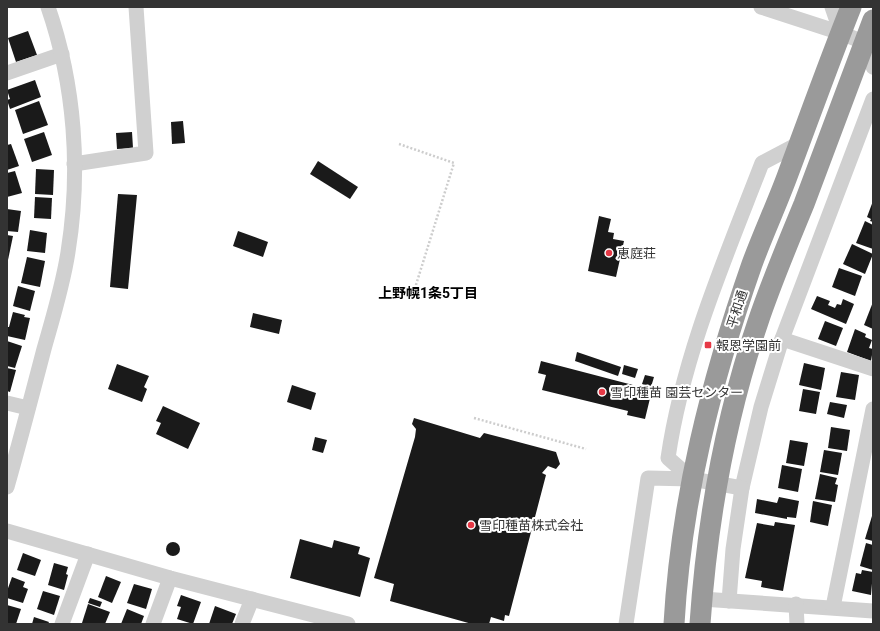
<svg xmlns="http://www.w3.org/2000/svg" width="880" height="631" font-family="Roboto,'Noto Sans JP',sans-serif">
	<rect width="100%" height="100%" fill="#fff"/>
	<g fill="#1a1a1a">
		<polygon points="28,31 37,55 16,62 8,38"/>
		<polygon points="35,80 41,97 10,109 7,100 10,99 7,90"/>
		<polygon points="39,101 48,125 23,134 15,110"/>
		<polygon points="183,121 185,143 172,144 171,122"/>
		<polygon points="44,132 52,155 32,162 24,139"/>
		<polygon points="132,132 133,148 117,149 116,133"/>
		<polygon points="11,144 19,166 7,170 7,145"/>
		<polygon points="318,161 358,187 350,199 310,174"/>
		<polygon points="36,169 54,170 53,195 35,194"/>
		<polygon points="15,171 22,193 7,197 7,173"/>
		<polygon points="118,194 137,195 128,289 110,287"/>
		<polygon points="35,197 52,198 51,219 34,218"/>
		<polygon points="873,201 873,222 870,221 871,219 867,217"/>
		<polygon points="7,209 21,211 18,232 7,231"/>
		<polygon points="599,216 611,219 608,232 614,233 613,239 624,241 616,277 588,271"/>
		<polygon points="865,221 873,225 873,249 856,243"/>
		<polygon points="30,230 47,233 45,253 27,251"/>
		<polygon points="238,231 268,242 263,257 233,246"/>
		<polygon points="7,235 13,236 8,260 7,260"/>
		<polygon points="852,244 873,254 865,274 843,264"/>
		<polygon points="27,257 45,261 40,287 21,283"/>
		<polygon points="839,268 862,276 855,296 832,287"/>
		<polygon points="18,286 35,291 30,311 13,306"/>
		<polygon points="817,296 830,301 828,305 835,308 837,304 841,305 843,299 854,304 846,324 811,309"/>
		<polygon points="873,302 873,329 864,325"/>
		<polygon points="13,312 25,315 24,317 30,318 25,340 7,336 7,327 9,327"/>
		<polygon points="253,313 282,320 279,334 250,327"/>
		<polygon points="825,321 843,328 836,346 818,339"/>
		<polygon points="855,329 866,334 865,337 872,340 869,348 873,349 871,361 847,352"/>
		<polygon points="7,341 22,346 15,368 7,366"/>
		<polygon points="577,352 621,367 618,376 575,361"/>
		<polygon points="541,361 652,390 645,419 627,415 628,411 542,390 546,375 538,373"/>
		<polygon points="804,363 825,368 821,390 799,385"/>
		<polygon points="117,364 149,376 144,387 147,389 142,402 108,389"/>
		<polygon points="624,365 638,369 635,378 622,374"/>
		<polygon points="7,368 16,370 10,392 7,391"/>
		<polygon points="841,372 859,375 855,400 836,397"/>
		<polygon points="645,375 654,377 651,387 642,384"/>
		<polygon points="292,385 316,393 311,410 287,402"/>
		<polygon points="803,389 820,392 816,414 799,411"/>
		<polygon points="830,402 847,405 844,418 827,414"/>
		<polygon points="163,406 200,423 188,449 156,434 161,423 156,421"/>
		<polygon points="414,418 480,438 484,433 556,452 560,464 556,469 548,466 542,473 546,475 509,616 505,615 504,621 491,617 489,624 472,624 390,601 394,584 374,578 415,437 416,429 412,424"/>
		<polygon points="831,427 850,430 847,451 828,448"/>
		<polygon points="315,437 327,440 323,453 312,450"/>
		<polygon points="790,440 808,443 804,466 786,463"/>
		<polygon points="824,450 842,453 838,475 820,472"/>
		<polygon points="782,465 802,469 798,492 778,488"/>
		<polygon points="820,474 837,478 835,484 838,485 835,502 815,499"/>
		<polygon points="779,497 799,501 796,518 787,517 787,519 755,513 757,499 777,503"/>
		<polygon points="813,501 832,505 828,526 810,522"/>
		<polygon points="872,516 873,517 873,541 865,539"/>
		<polygon points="775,522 795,525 783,591 761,587 762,581 745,578 757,523 774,526"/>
		<polygon points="300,539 332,548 334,540 360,547 358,554 370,558 360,597 290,578"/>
		<circle cx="173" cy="549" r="7"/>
		<polygon points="866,543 873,545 873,570 860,566"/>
		<polygon points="23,553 41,560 35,576 17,570"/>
		<polygon points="54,563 68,567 66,574 68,575 64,590 48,585"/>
		<polygon points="862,570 873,572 871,595 852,591 856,573 861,574"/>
		<polygon points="106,576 121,582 112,603 98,597"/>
		<polygon points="12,577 25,582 23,587 28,589 23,603 7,598 7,591"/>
		<polygon points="134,584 152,589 146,609 127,603"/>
		<polygon points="43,591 60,596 54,615 37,609"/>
		<polygon points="181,595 201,602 193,624 177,619 181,607 177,606"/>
		<polygon points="90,598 102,602 100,607 88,603"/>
		<polygon points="88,604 110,612 105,624 82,623"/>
		<polygon points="7,605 21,609 16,624 7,624"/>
		<polygon points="215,606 236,614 232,624 209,624"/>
		<polygon points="127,609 144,616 141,624 121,624"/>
		<polygon points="34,617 49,622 48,624 32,624"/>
	</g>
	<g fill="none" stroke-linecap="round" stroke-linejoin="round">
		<g stroke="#cdcdcd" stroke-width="2.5" stroke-dasharray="2 2" stroke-linecap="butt">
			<polyline points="399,144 454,163 415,288"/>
			<polyline points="474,418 586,449"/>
		</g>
		<g stroke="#d0d0d0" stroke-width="15">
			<polyline points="761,7 841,33 873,46"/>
			<polyline points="832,7 841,33"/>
			<polyline points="865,42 873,67"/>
			<polyline points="7,73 62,54"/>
			<polyline points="74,164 146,153 136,7"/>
			<polyline points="782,339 873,369"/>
			<polyline points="7,403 28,408"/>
			<path d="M 692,479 L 668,458 C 683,355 725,259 762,163 L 800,143"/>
			<path d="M 7,487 C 20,441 32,395 44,349 C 53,317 63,285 68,252 C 81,171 75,85 48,7"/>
			<polyline points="7,531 170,578 348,624"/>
			<polyline points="702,599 873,611"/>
			<polyline points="729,601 733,549 742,488 761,407 782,339 873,99"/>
			<polyline points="796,604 797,624"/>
			<polyline points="833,607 873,409"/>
			<polyline points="62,624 88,554"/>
			<polyline points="153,624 170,578"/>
			<polyline points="242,624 252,599"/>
			<polyline points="626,624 648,478 692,479 742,488"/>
		</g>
		<g stroke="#9a9a9a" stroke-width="21">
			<path d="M 674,624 C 681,500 711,381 752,264 C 763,234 777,204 788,174 C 809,118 829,62 851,7"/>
			<path d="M 700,624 C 707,523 725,419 758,322 C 771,283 788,243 804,204 C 827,143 850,82 873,20"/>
		</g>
	</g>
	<g fill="#e63946" stroke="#fff" stroke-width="1.5">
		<circle cx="609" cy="253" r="4"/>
		<rect x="704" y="341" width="8" height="8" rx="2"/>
		<circle cx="602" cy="392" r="4"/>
		<circle cx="471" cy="525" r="4"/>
	</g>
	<g text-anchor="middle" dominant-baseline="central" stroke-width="4" stroke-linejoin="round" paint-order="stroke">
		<g font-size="13" fill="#333" stroke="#fff" text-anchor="start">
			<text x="617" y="253">恵庭荘</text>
			<text x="716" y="345">報恩学園前</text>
			<text x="610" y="392">雪印種苗 園芸センター</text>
			<text x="479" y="525">雪印種苗株式会社</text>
		</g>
		<g font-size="13" fill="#333" stroke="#fff">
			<text transform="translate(737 309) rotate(-72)">平和通</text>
		</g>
		<g font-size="14" font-weight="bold" fill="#000" stroke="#fff">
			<text x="428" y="293">上野幌1条5丁目</text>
		</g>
	</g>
	<rect width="880" height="631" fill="none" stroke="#333333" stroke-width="16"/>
</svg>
